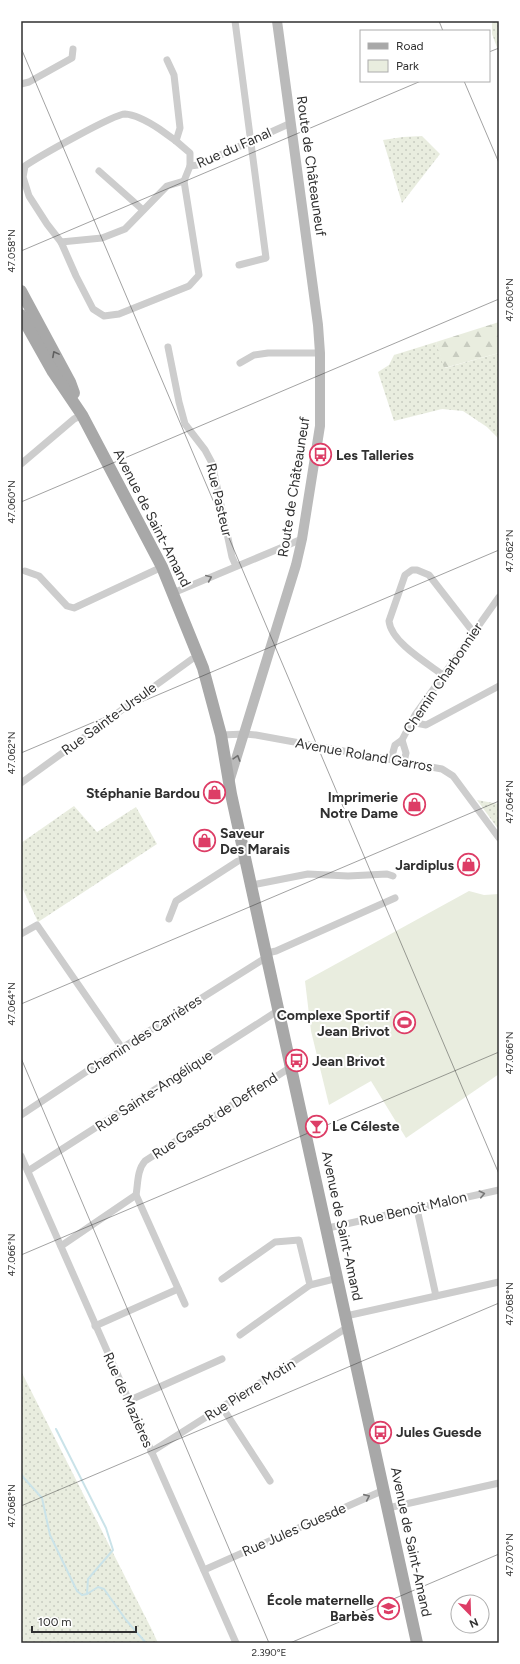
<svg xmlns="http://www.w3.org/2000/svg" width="520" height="1664" font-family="Figtree,sans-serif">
	<defs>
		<pattern id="green-dots" width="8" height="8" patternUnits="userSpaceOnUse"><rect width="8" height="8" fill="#e9eddf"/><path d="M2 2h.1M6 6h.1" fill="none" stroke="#c8ccc0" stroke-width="1.8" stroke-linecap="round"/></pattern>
		<pattern id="forest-firs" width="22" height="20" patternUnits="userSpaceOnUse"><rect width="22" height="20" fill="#e9eddf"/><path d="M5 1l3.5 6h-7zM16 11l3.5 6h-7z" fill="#c8ccc0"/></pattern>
	</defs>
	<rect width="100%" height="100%" fill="#fff"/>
	<g fill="url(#green-dots)">
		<polygon points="492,21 499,21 499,53 492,34"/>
		<polygon points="422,136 440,154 402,203 383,140 403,137"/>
		<polygon points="436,342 445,368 499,353 499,439 487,427 463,411 442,409 394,421 378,372 389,365 394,355"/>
		<polygon points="477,800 499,804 499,830"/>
		<polygon points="74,806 97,832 136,807 157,844 38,922 21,885 21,843"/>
		<polygon points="21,1371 152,1630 158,1643 21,1643"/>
	</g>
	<polygon fill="url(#forest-firs)" points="499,322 499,353 444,368 436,342"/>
	<polygon fill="#e9eddf" points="469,891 484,895 499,894 499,1074 406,1138 371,1081 329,1105 311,1031 305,981"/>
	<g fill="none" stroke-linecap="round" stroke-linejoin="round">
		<g stroke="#cae3e9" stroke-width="2">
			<polyline points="56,1429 106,1528 113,1550 88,1579 87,1594"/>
			<polyline points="21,1473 23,1477 42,1498 50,1535 77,1591 82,1595 87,1594 98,1587 104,1589 126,1620 146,1643"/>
		</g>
		<g stroke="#cdcdcd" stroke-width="7">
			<polyline points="235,21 266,258 239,265"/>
			<polyline points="167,60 174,75 180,128 176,141"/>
			<polyline points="21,84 29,82 72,58 73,49"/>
			<polyline points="99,171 143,210"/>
			<path d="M 184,181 L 199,275 L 189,286 L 119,314 L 104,316 L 93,309 L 76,276 L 61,242 L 47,224 L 29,196 L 23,177 L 25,166 C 38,157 114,114 125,114 C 144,115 176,140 190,153 L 190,166"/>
			<polyline points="61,242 102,238 125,229 167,186 184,181 190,166 198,165 291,123"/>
			<polyline points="168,347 179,402 185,424 205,450 212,463 232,557 236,566"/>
			<polyline points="240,363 254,355 268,353 320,353"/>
			<polyline points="21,464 74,419 82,415"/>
			<polyline points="25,571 39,576 67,606 74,608 162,567"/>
			<polyline points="173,593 302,539"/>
			<path d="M 443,675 C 427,663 391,642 389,621 L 405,575 L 412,570 L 417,570 L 429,575 L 474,633"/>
			<polyline points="411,722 426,725 499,686"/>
			<polyline points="221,735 245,734 256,735 442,769 453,776 499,838"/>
			<polyline points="402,740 406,753 404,762"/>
			<polyline points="391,759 395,745 402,740 415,715 499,597"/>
			<polyline points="21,783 192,659 199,657"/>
			<polyline points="252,885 308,874 348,876 387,874 393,876"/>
			<polyline points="169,919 176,901 238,861 245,859"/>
			<polyline points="21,934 37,925 122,1048"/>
			<polyline points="267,953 276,951 395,898"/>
			<polyline points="21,1115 122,1048 267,957"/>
			<polyline points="21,1156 236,1643"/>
			<polyline points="28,1171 279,1010"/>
			<polyline points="136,1195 185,1304"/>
			<polyline points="417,1209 436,1296"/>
			<polyline points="328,1228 499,1190"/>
			<path d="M 61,1246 L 136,1195 C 138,1184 137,1170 145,1161 L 291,1067"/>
			<polyline points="222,1279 275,1242 299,1240 310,1285"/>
			<polyline points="346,1316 499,1282"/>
			<polyline points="95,1326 178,1289"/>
			<polyline points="240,1335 310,1285 338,1278"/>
			<polyline points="128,1401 222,1359"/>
			<polyline points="222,1407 270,1481"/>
			<polyline points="151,1452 348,1327"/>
			<polyline points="388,1508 499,1483"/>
			<polyline points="204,1570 384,1490"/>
		</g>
		<polyline stroke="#bababa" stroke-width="10" points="229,782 296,565 302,539 320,426 320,353 318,325 277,21"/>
		<g stroke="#a8a8a8" stroke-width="12">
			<polyline points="21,291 70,382 74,393"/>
			<polyline points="21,315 53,372 82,415 162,567 203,668 221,735 231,794 417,1643"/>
		</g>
	</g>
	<defs><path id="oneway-chevron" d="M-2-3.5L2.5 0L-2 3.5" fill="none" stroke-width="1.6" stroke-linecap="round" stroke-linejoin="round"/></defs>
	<use stroke="#606060" href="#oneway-chevron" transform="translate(55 354) rotate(-118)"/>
	<g stroke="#777">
		<use href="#oneway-chevron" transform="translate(209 578) rotate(-23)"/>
		<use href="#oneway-chevron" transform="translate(482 1194) rotate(-13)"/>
		<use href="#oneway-chevron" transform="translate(367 1497) rotate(-24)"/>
	</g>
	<use stroke="#6e6e6e" href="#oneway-chevron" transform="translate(237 758) rotate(-73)"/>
	<path fill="none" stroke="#303030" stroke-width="1" stroke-opacity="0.45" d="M 439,21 L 443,31M 21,48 L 499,1174M 489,52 L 499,48M 464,81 L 499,163M 21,251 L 421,81M 21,502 L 499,299M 21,753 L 499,550M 21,1004 L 499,801M 21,1058 L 269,1643M 21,1255 L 499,1052M 21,1506 L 499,1303M 290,1643 L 499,1554"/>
	<defs>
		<symbol id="bus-ring" viewBox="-11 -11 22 22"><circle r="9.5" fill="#fff" stroke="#dd3d66" stroke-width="1.5"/><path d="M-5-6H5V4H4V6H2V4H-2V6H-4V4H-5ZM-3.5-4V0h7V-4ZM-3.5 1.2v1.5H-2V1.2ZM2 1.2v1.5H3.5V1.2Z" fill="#dd3d66"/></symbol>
		<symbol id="shop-ring" viewBox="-11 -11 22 22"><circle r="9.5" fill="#fff" stroke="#dd3d66" stroke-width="1.5"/><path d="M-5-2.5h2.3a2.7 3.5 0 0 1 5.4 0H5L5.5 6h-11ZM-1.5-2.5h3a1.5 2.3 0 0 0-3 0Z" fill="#dd3d66"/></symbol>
		<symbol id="stadium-ring" viewBox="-11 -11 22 22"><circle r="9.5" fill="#fff" stroke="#dd3d66" stroke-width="1.5"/><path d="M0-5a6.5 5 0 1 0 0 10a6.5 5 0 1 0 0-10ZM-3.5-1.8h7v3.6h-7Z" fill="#dd3d66"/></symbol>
		<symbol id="bar-ring" viewBox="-11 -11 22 22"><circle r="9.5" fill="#fff" stroke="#dd3d66" stroke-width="1.5"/><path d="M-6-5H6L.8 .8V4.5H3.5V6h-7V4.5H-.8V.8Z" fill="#dd3d66"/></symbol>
		<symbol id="school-ring" viewBox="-11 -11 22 22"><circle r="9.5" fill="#fff" stroke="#dd3d66" stroke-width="1.5"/><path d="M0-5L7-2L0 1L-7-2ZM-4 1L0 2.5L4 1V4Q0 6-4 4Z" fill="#dd3d66"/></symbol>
	</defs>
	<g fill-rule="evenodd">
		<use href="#bus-ring" x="308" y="442" width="25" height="25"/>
		<use href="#shop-ring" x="202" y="780" width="25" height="25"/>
		<use href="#shop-ring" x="402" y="792" width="25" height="25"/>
		<use href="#shop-ring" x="192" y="828" width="25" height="25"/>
		<use href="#shop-ring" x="456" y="852" width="25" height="25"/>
		<use href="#stadium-ring" x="392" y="1010" width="25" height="25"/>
		<use href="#bus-ring" x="284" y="1048" width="25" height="25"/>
		<use href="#bar-ring" x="304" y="1114" width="25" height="25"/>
		<use href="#bus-ring" x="368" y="1420" width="25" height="25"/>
		<use href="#school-ring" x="376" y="1596" width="25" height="25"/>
	</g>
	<g text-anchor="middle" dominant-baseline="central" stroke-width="4" stroke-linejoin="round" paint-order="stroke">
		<g font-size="14" fill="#303030" stroke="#fff">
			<text transform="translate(234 148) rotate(-24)">Rue du Fanal</text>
			<text transform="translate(311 166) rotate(82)">Route de Châteauneuf</text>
			<text transform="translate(294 487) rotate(-81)">Route de Châteauneuf</text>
			<text transform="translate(219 500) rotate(77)">Rue Pasteur</text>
			<text transform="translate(152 518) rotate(63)">Avenue de Saint-Amand</text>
			<text transform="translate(443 678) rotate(-56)">Chemin Charbonnier</text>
			<text transform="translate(109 719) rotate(-36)">Rue Sainte-Ursule</text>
			<text transform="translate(364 755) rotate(10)">Avenue Roland Garros</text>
			<text transform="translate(144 1035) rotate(-33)">Chemin des Carrières</text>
			<text transform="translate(154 1091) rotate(-33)">Rue Sainte-Angélique</text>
			<text transform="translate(215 1116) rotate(-33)">Rue Gassot de Deffend</text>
			<text transform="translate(413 1209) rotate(-13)">Rue Benoit Malon</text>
			<text transform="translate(342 1226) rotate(78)">Avenue de Saint-Amand</text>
			<text transform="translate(250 1390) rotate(-32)">Rue Pierre Motin</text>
			<text transform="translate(128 1400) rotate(66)">Rue de Mazières</text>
			<text transform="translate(294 1530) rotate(-24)">Rue Jules Guesde</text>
			<text transform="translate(411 1542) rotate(78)">Avenue de Saint-Amand</text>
		</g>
		<g font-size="14" font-weight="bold" fill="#303030" stroke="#fff" text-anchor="start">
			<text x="336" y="455">Les Talleries</text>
			<text x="200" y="793" text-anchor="end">Stéphanie Bardou</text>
			<text x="398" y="797" text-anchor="end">Imprimerie<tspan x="398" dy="16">Notre Dame</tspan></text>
			<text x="220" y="833">Saveur<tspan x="220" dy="16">Des Marais</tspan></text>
			<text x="454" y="865" text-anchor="end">Jardiplus</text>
			<text x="390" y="1015" text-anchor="end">Complexe Sportif<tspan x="390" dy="16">Jean Brivot</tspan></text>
			<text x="312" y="1061">Jean Brivot</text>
			<text x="332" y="1126">Le Céleste</text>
			<text x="396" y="1432">Jules Guesde</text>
			<text x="374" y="1600" text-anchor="end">École maternelle<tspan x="374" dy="16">Barbès</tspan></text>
		</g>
	</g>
	<rect width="520" height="1664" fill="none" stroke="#ffffff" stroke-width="44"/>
	<rect x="360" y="30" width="130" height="52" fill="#ffffff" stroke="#acacac"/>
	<rect x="368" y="43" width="20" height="6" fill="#a8a8a8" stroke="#acacac"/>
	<text x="396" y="50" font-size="12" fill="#303030">Road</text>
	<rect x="368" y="60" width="20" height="12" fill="#e9eddf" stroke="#acacac"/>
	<text x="396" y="70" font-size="12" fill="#303030">Park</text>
	<g transform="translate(470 1614) rotate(157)"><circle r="19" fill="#ffffff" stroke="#acacac"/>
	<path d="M0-3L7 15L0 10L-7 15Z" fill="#dd3d66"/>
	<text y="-6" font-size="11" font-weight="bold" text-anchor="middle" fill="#303030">N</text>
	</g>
	<path d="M32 1626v6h104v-6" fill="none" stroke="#303030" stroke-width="2"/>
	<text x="38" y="1626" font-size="12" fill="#303030" stroke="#ffffff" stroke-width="3" paint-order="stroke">100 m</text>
	<rect x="22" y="22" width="476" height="1620" fill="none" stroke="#303030" stroke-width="1.5"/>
	<g font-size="10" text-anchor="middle" fill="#303030">
		<text transform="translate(11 251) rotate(-90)" y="4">47.058°N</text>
		<text transform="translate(509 300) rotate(-90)" y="4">47.060°N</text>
		<text transform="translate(11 502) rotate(-90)" y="4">47.060°N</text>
		<text transform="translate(509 551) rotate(-90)" y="4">47.062°N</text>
		<text transform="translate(11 753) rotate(-90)" y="4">47.062°N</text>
		<text transform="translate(509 802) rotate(-90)" y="4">47.064°N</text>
		<text transform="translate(11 1004) rotate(-90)" y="4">47.064°N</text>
		<text transform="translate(509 1053) rotate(-90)" y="4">47.066°N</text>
		<text transform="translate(11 1255) rotate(-90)" y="4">47.066°N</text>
		<text transform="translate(509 1304) rotate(-90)" y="4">47.068°N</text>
		<text transform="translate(11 1506) rotate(-90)" y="4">47.068°N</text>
		<text transform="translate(509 1555) rotate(-90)" y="4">47.070°N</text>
		<text x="269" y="1656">2.390°E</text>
	</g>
</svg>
